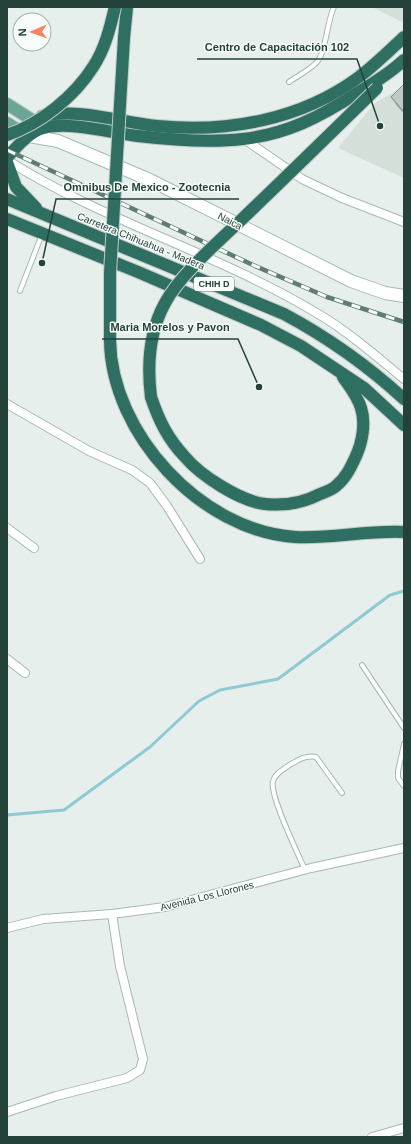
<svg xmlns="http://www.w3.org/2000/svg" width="411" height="1144" font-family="Arial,sans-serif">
	<rect width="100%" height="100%" fill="#e6efeb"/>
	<g fill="#d4dfda">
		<polygon points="372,7 404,7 404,20 402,22"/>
		<polygon points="404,86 404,178 338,148 375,103"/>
	</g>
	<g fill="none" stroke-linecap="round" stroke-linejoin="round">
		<polyline stroke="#8ec9d4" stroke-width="3" points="7,815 64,810 150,747 199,701 220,690 278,679 390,595 404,591"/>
		<defs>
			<g id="lane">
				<path d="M 289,82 C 297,76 310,70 317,62 C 326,52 327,21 334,7"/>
				<polyline points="20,291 42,234"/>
				<polyline points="362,665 404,728"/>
				<polyline points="404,744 398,771 398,778 404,786"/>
				<path d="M 305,870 C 298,853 269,795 273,781 C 275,774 282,770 288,766 C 298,760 305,755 316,757 L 342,793"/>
			</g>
			<g id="street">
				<polyline points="244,139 302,179 342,198 404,222"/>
				<path d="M 7,160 C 105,222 220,254 320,315 C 350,333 377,357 404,379"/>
				<polyline points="7,404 89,451 132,470 150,483 167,506 200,559"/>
				<polyline points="7,528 34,548"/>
				<polyline points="7,659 25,673"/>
				<polyline points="7,928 43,919 112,914 165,907 311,868 404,848"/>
				<polyline points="7,1112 56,1096 127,1078 140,1070 143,1059 120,966 112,914"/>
				<polyline points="372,1137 404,1128"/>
			</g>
			<polyline id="secondary" points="29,136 58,141 150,180 351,281 385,293 404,296"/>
			<g id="primary">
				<polyline points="7,104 43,127"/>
				<polyline points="7,123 26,135"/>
			</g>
			<g id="highway">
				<polyline points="124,38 127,7"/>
				<path d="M 42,116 C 80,108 119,122 157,126 C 227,133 301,120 359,77 C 375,65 389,51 404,37"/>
				<path d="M 7,158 C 16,147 30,131 44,128 C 69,121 112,133 138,136 C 172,140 209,143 243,139 C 287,134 320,117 357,93 C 374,83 390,73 404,60"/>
				<polyline points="7,162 16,187 36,208"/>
				<path d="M 7,199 L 284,314 C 327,337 368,366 404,399"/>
				<polyline points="7,219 138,272 261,325 301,346 364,388 404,425"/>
				<path d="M 110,340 C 111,433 201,531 295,537 C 331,539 368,530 404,532"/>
				<path d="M 151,397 C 159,421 168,439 185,457 C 201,476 240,501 265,504 C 284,506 303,503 320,494 C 325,492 332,490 336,486 C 346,478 351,467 356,456 C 362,443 366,423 361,408 C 358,397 350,387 343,377"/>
			</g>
		</defs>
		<use href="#lane" stroke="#a8b8b2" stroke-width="6"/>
		<use href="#street" stroke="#a8b8b2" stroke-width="10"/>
		<use href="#secondary" stroke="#a4bbb3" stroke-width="14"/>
		<use href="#primary" stroke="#c2cac8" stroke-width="14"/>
		<use href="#highway" stroke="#c2cac8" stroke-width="14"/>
		<use href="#lane" stroke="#fff" stroke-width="4"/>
		<use href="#street" stroke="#fff" stroke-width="8"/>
		<use href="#secondary" stroke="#fff" stroke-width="12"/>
		<use href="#primary" stroke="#6aa596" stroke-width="12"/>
		<use href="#highway" stroke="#2f6f62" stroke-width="12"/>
		<defs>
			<polyline id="rail" points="7,150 253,265 327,297 404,322"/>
		</defs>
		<use href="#rail" stroke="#5f7d75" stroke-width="4.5"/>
		<use href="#rail" stroke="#f7fbf9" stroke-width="3" stroke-dasharray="9" stroke-linecap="butt"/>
		<defs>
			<g id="highway-bridge">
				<path d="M 7,135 C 40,124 74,97 93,67 C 105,49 110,28 115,7"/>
				<polyline points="110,340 110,273 124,38"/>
				<path d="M 151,397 C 147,365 149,332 165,303 C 180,275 216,244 239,222 C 285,178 331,133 377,88"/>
			</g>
		</defs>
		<use href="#highway-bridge" stroke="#c2cac8" stroke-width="14" stroke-linecap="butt"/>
		<use href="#highway-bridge" stroke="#2f6f62" stroke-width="12"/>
	</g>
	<polygon fill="#a1aea9" points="404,84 404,114 397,106 391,97"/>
	<polygon fill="#bbcac4" stroke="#838d89" points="404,84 404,112 391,97"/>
	<g text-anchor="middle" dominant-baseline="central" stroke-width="3" stroke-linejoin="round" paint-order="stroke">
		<rect fill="#f7fbf9" stroke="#637a73" stroke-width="1" x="194" y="277" width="40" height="14" rx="3"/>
		<g font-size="9" font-weight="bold" fill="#24423a">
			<text x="214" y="284">CHIH D</text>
		</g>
		<g font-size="10" fill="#24423a" stroke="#f7fbf9">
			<text transform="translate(230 221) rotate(27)">Naica</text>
			<text transform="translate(141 241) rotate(22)">Carretera Chihuahua - Madera</text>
			<text transform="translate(207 896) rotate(-14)">Avenida Los Llorones</text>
		</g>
	</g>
	<path fill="none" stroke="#24423a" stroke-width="1.5" d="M380 126L357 59H197M42 263L56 199H239M259 387L238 339H102"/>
	<g fill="#24423a" stroke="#f7fbf9" stroke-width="1.5">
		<circle cx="380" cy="126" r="4"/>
		<circle cx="42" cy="263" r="4"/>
		<circle cx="259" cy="387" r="4"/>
	</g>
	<g font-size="11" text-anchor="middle" font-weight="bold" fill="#24423a" stroke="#f7fbf9" stroke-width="3" stroke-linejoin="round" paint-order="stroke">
		<text x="277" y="51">Centro de Capacitación 102</text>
		<text x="147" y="191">Omnibus De Mexico - Zootecnia</text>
		<text x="170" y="331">Maria Morelos y Pavon</text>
	</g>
	<rect width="411" height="1144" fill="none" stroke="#24423a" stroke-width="16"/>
	<g transform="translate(32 32) rotate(268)"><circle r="19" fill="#f7fbf9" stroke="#a3b1ad"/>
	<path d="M0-3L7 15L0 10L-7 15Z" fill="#f4845f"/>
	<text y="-6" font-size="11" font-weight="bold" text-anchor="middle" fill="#24423a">N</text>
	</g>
</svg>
